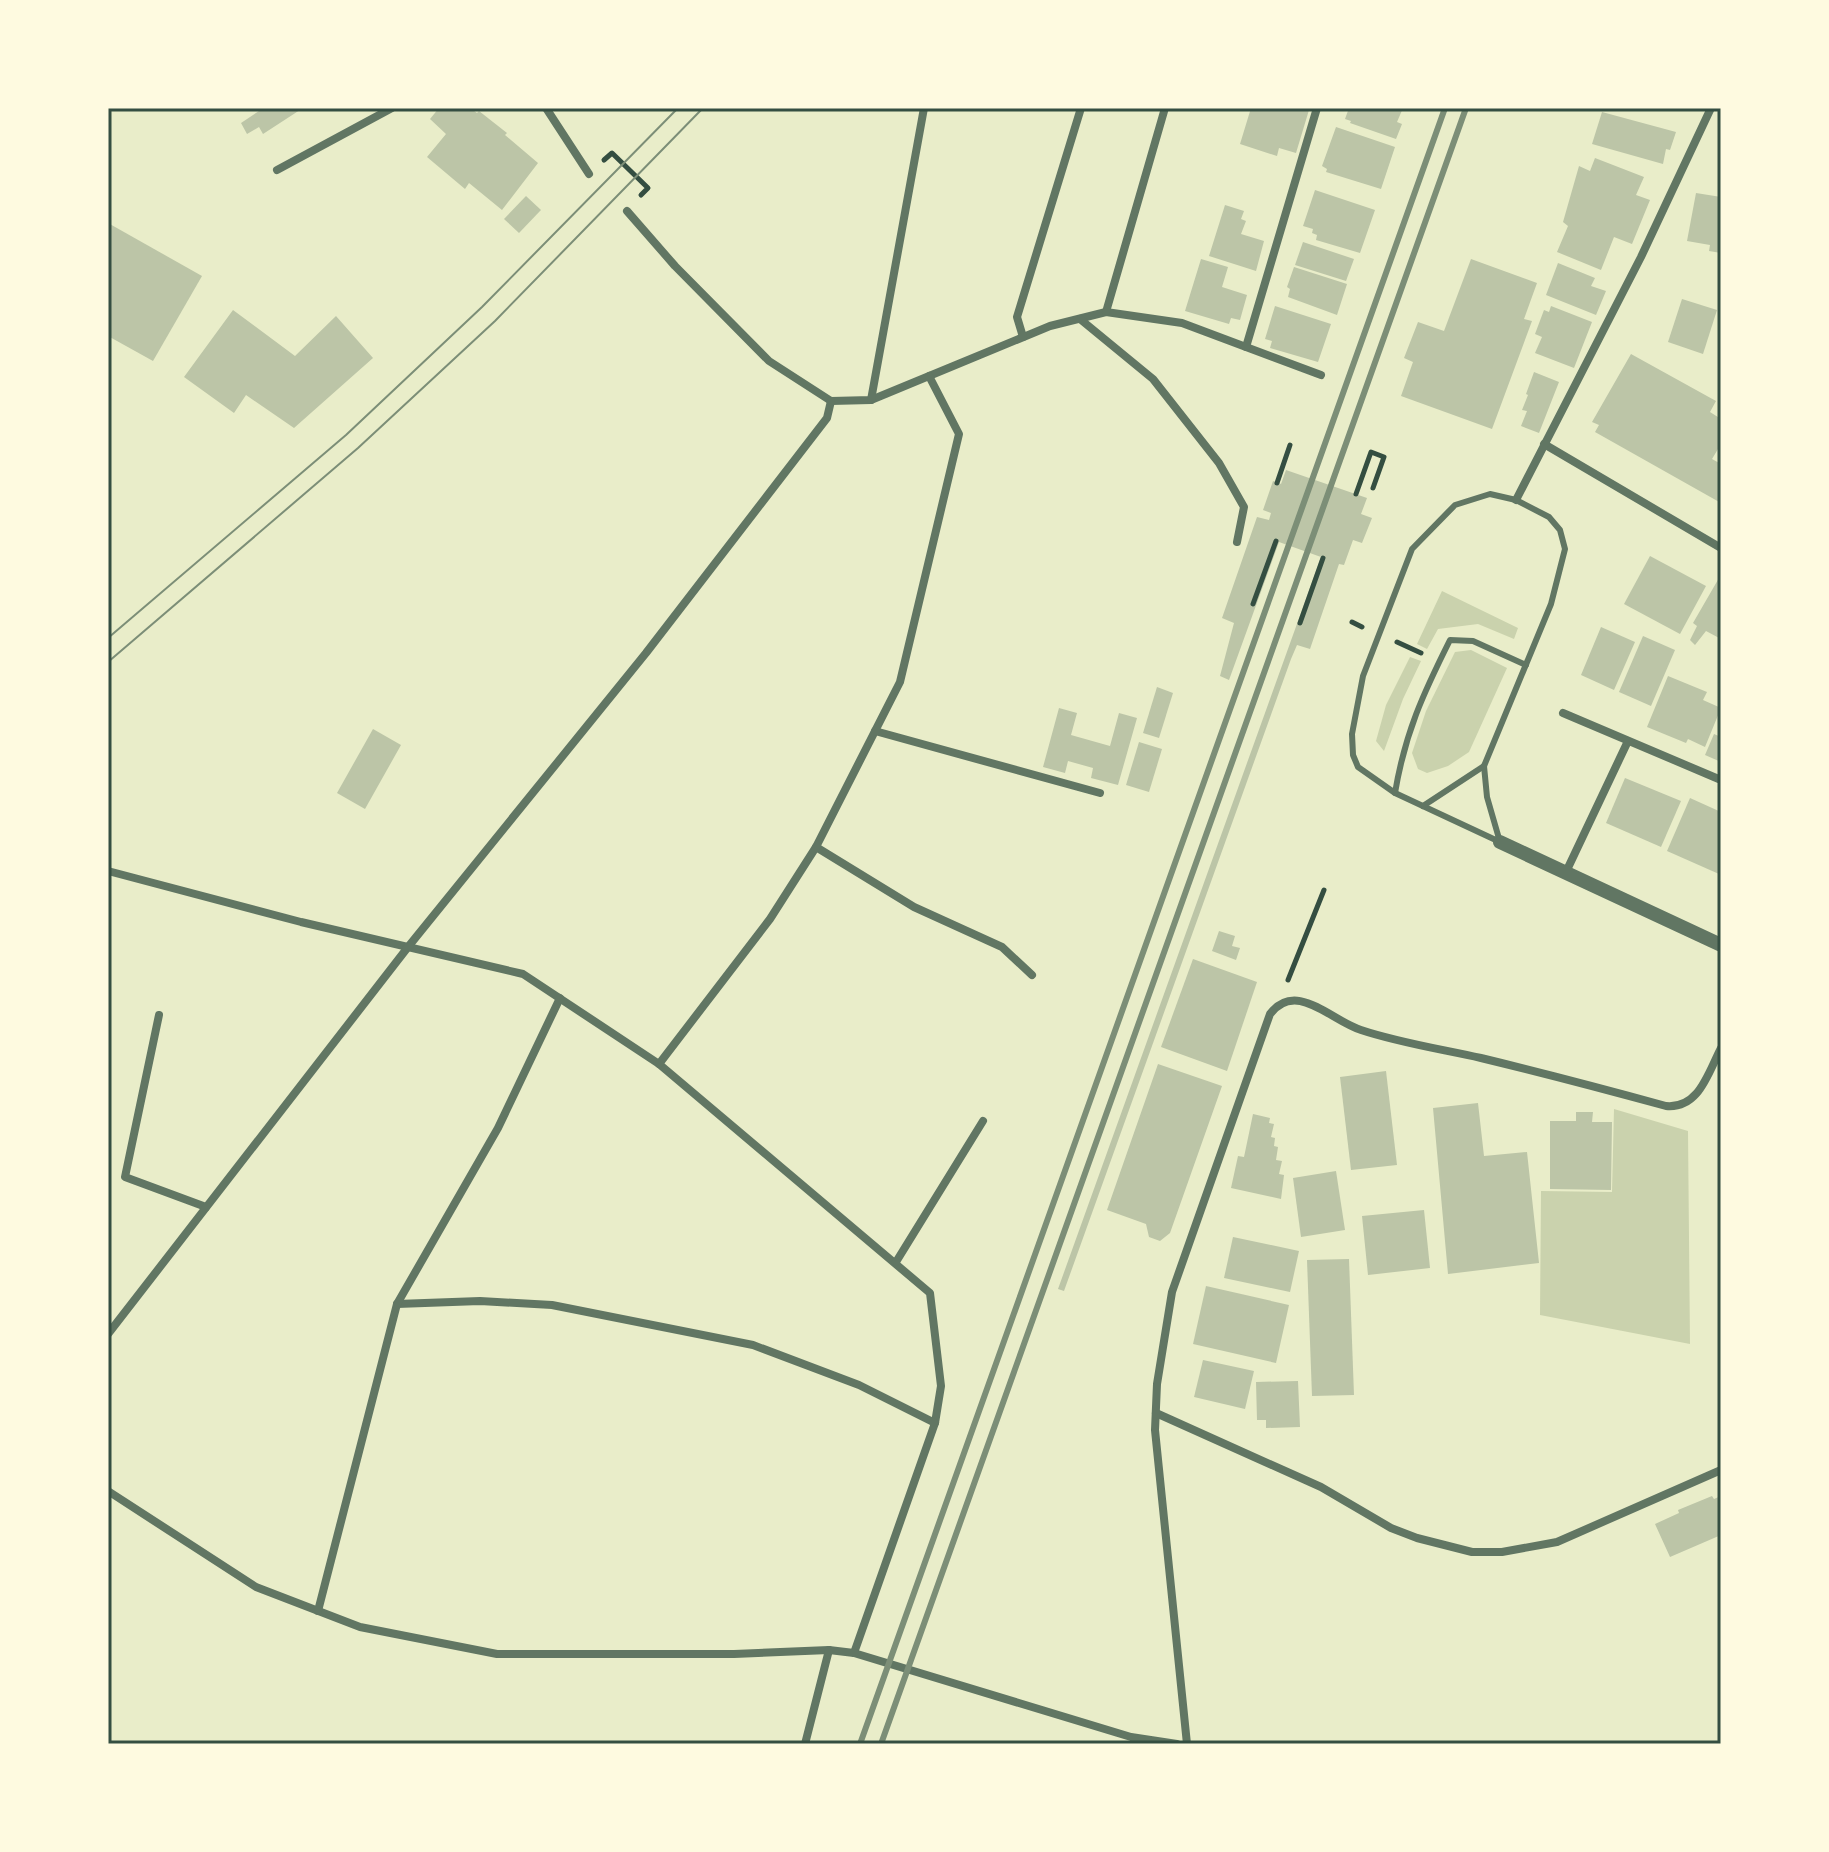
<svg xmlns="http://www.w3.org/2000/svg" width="1829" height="1852" font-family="Georgia,serif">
	<rect width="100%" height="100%" fill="#e9edc9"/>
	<g fill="#cad2ad">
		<polygon points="1442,591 1518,628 1514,639 1478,624 1438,629 1427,649 1417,644"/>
		<polygon points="1471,650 1507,668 1469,752 1448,766 1427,773 1418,769 1412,753 1426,711 1455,652"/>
		<polygon points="1410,657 1421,661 1403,699 1384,751 1376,741 1386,705"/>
		<polygon points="1614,1109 1688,1131 1690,1344 1540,1315 1541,1191 1612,1192"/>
	</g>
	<g fill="#bcc5a7">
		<polygon points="257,108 303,108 263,134 259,127 247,134 241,123 259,111"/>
		<polygon points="439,108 470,108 477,113 479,111 507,133 505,135 538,163 502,210 469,183 465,189 427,157 446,134 430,119"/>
		<polygon points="1251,108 1309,110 1296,153 1279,148 1277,156 1240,144"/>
		<polygon points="1349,108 1403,108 1397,122 1402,124 1396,139 1350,123 1351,121 1345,119"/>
		<polygon points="1602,112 1676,132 1670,150 1666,149 1663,164 1592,144"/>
		<polygon points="1336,127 1395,147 1381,189 1326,172 1327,169 1322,166"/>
		<polygon points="1595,158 1644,177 1636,195 1650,200 1632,244 1614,237 1601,270 1557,252 1568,226 1563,222 1579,166 1590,171"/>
		<polygon points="1315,190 1375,210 1360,253 1316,240 1317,235 1312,233 1313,229 1303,226"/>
		<polygon points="1696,193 1721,197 1721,253 1709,251 1710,245 1687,241"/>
		<polygon points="526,196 541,210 519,233 504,219"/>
		<polygon points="1225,205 1244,211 1241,219 1246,221 1241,234 1264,241 1256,271 1209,256"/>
		<polygon points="108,223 202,276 153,361 108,336"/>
		<polygon points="1303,242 1354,259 1346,281 1295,265"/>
		<polygon points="1201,259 1228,267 1222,287 1247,295 1240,320 1231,318 1229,324 1185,311"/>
		<polygon points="1471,259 1537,283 1524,319 1532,321 1492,429 1401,396 1413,362 1404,358 1418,322 1444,331"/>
		<polygon points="1558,263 1595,278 1591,286 1606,291 1596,315 1546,295"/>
		<polygon points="1294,267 1347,284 1337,315 1288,297 1290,289 1287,287"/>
		<polygon points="1682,299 1717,310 1703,354 1668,342"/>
		<polygon points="1275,306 1331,324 1318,362 1270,348 1272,341 1265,339"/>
		<polygon points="1551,306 1592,322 1574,368 1535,353 1542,337 1535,334 1544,310 1549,312"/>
		<polygon points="233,310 295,356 336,316 373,358 294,428 246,395 234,413 184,377"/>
		<polygon points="1631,354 1716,401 1710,412 1721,419 1721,444 1712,459 1721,464 1721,503 1595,432 1599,425 1592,422"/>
		<polygon points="1534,372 1559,382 1539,433 1521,426 1527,411 1522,410 1528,395 1526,394"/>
		<polygon points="1286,470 1367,498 1361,514 1372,518 1362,543 1353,540 1344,565 1339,564 1310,649 1297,645 1291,659 1064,1291 1058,1289 1321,557 1279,542 1229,680 1220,676 1234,623 1222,618 1257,517 1269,520 1271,513 1263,510 1273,481 1281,484"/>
		<polygon points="1650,556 1706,586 1680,634 1624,604"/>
		<polygon points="1719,578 1721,579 1721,639 1706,631 1695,645 1690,640 1697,626 1693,623"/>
		<polygon points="1601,627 1635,642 1614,690 1581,675"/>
		<polygon points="1643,636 1675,650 1651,706 1619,692"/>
		<polygon points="1668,676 1707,692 1703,700 1721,708 1705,747 1688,739 1686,743 1647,727"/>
		<polygon points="1157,687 1173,693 1159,738 1143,733"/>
		<polygon points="1059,708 1077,713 1071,735 1110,746 1119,713 1137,718 1118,785 1091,778 1093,768 1068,761 1065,773 1043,767"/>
		<polygon points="373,729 401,745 365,809 337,793"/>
		<polygon points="1714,734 1721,737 1721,762 1705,755"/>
		<polygon points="1139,742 1162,749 1149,792 1126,785"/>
		<polygon points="1625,778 1681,801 1661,847 1606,823"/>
		<polygon points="1690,798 1721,812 1719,874 1667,851"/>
		<polygon points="1219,931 1235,936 1232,946 1240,948 1236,960 1212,951"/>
		<polygon points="1193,959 1257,982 1227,1071 1161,1047"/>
		<polygon points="1158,1064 1222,1086 1170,1233 1160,1241 1149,1237 1146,1224 1107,1210"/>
		<polygon points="1386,1071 1397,1165 1351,1170 1340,1077"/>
		<polygon points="1478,1103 1484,1156 1527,1152 1539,1263 1448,1274 1433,1108"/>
		<polygon points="1576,1112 1593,1112 1592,1122 1612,1122 1611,1190 1550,1189 1550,1121 1576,1121"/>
		<polygon points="1253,1114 1270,1118 1269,1123 1274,1124 1271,1137 1275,1138 1274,1146 1278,1147 1276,1160 1282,1161 1279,1174 1284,1175 1281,1199 1231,1188 1238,1156 1244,1157"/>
		<polygon points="1336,1171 1345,1230 1301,1237 1293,1178"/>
		<polygon points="1424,1210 1430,1268 1368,1275 1362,1216"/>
		<polygon points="1233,1237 1299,1251 1290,1292 1224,1278"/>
		<polygon points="1349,1259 1354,1395 1312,1396 1307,1260"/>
		<polygon points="1206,1286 1289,1305 1276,1363 1193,1344"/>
		<polygon points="1203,1360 1254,1371 1245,1409 1194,1397"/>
		<polygon points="1298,1381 1300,1427 1266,1428 1266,1420 1257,1420 1256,1382"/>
		<polygon points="1712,1496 1714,1499 1721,1496 1721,1535 1670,1557 1655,1524 1679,1513 1678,1510"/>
	</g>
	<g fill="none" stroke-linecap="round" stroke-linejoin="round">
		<g stroke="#344e41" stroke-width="5">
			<polyline points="604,160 612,153 648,188 641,195"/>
			<polyline points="1277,483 1290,445"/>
			<polyline points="1356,494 1371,452 1384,457 1373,488"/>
			<polyline points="1253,604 1276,541"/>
			<polyline points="1352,622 1362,627"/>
			<polyline points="1300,623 1323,558"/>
			<polyline points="1397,642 1421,653"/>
			<polyline points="1288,980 1324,890"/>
		</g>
		<g stroke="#617663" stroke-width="6">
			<polygon points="1490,494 1516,500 1549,517 1560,530 1565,549 1551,604 1484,766 1487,797 1500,842 1395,793 1358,767 1353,755 1352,734 1363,676 1412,549 1455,505"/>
			<path d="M 1395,793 C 1405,733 1423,694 1450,640 L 1473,641 L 1526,665"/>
			<polyline points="1423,806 1484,766"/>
		</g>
		<g stroke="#617663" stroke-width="8">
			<polyline points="546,108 589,174"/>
			<polyline points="277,170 392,108"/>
			<polyline points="627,211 675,266 769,361 831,401 871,400 1050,326 1106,312 1182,323 1321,375"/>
			<polyline points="1106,312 1165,108"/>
			<polyline points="1080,319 1153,379 1219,463 1244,507 1237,542"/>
			<polyline points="1023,337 1017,317 1081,108"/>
			<polyline points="1246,347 1317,108"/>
			<polyline points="871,400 924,108"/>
			<polyline points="1544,444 1721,548"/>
			<polyline points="1516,500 1641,257 1711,108"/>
			<polyline points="1563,713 1721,780"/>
			<polyline points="875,731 1100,793"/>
			<polyline points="816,847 914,907 1002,947 1032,975"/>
			<polyline points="108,871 301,922 523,974 659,1064 930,1293 941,1386 935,1423 854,1653"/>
			<polyline points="1566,872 1628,741"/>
			<polyline points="159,1015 125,1177 206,1207"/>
			<polyline points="659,1064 770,919 816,847 900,682 959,434 929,376"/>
			<polyline points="896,1262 983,1121"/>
			<polyline points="397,1304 480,1301 552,1305 753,1345 859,1385 935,1423"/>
			<polyline points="108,1334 408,947 646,653 827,418 831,401"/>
			<polyline points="1156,1413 1321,1487 1391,1528 1417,1538 1472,1552 1502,1552 1557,1542 1721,1470"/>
			<polyline points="108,1491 256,1587 360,1627 497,1654 734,1654 829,1650 854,1653 1131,1737 1177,1744"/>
			<polyline points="318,1611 397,1304 498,1128 560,998"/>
			<polyline points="805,1744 829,1650"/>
			<path d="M 1187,1744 L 1155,1430 L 1157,1384 L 1172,1292 L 1270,1014 C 1296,980 1330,1020 1361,1030 C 1400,1043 1441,1049 1481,1058 C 1543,1073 1604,1089 1666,1106 C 1699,1109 1708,1073 1721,1048"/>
		</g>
		<polyline stroke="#617663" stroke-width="14" points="1500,842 1721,945"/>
		<g stroke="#7c8e77" stroke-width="2">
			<polyline points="108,638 346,435 482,307 678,108"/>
			<polyline points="108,662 358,448 495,321 703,108"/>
		</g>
		<g stroke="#7c8e77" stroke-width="6">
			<polyline points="860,1744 1445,108"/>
			<polyline points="881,1744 1466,108"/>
		</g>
	</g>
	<rect width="1829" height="1852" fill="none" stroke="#fefae0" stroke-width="220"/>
	<rect x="110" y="110" width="1609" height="1632" fill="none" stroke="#344e41" stroke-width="3"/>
</svg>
